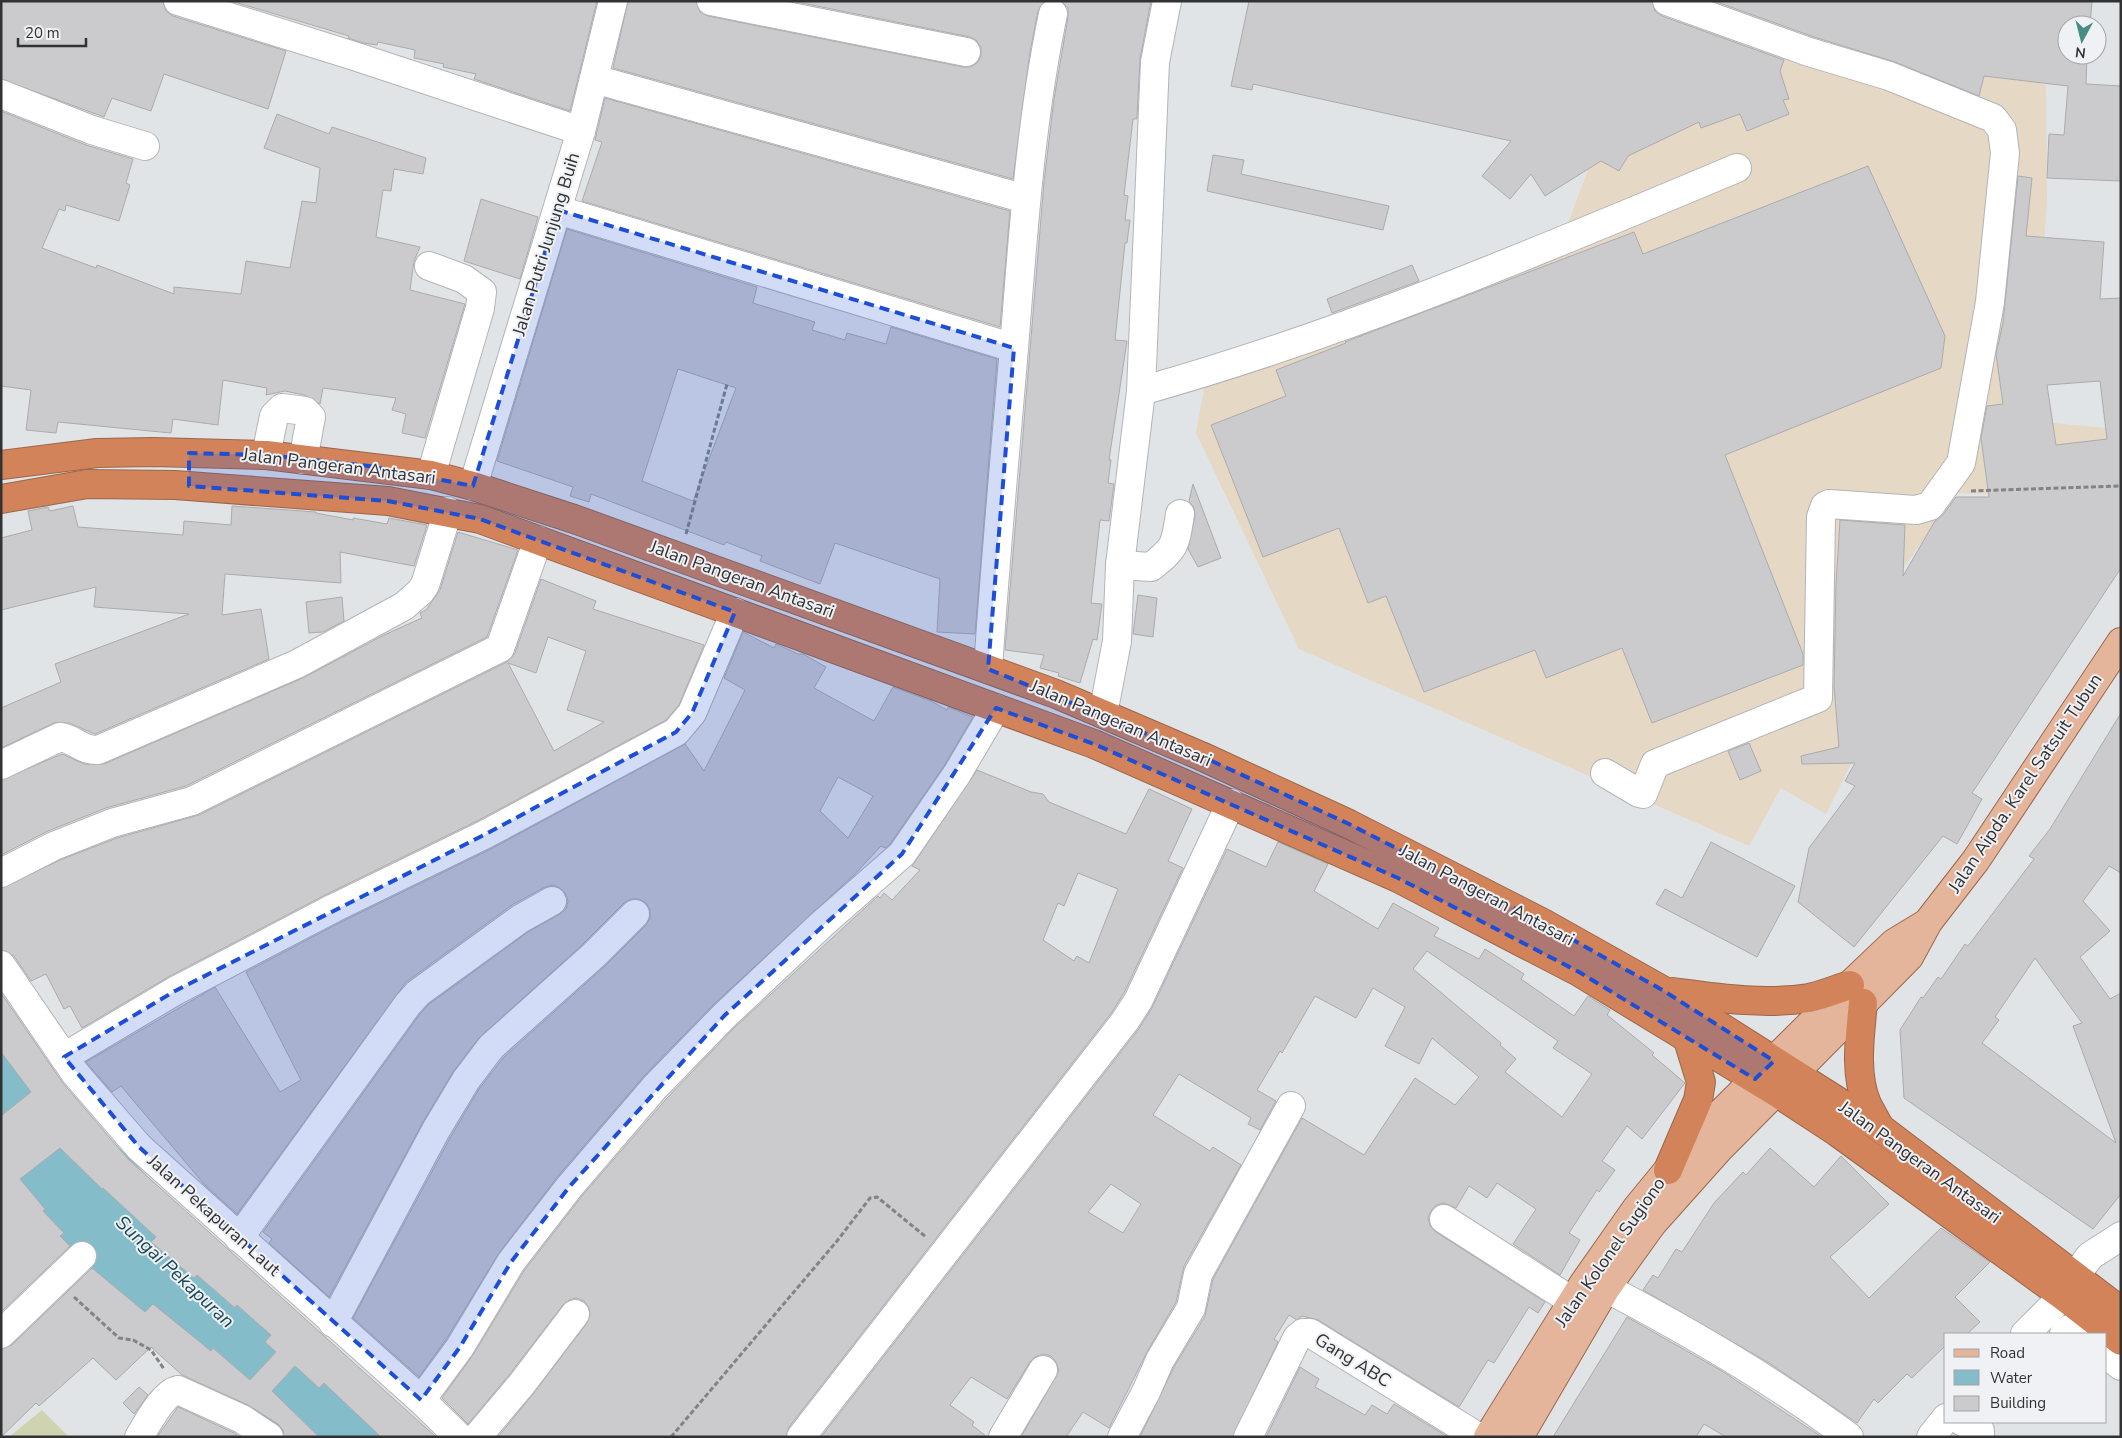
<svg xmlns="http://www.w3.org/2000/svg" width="2122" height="1438" font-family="'Nunito Sans',sans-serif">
	<rect width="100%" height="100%" fill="#e1e4e6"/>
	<polygon fill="#e5d8c4" points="1687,1 1756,1 1990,55 2046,86 2047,201 2032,421 2106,428 2121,435 2121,498 1957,493 1902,570 1871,724 1826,814 1781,788 1749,846 1299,649 1196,433 1205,384 1567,226 1613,103 1634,111"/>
	<polygon fill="#d0d3b0" points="42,1410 69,1437 9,1437"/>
	<polygon fill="#84bcca" points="1,1001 73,1101 164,1193 426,1437 279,1437 132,1312 70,1248 1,1231"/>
	<g fill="#cbcacd" stroke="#ababae" fill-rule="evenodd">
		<polygon points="1,1 163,1 166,11 173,16 286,51 268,109 164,74 151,111 112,98 104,117 1,79"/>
		<polygon points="231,1 597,1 570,111 474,79 476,74 443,67 444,64 414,58 415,50 378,42 377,45 363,43 348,38 349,36"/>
		<polygon points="628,1 696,1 700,12 708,16 963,67 971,67 978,62 981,56 981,47 976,40 970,37 792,1 1045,1 1038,11 1030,52 1013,179 613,68"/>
		<polygon points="1061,1 1151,1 1140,59 1137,117 1137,119 1133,119 1124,195 1128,196 1125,220 1130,220 1127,243 1125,243 1115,340 1127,341 1109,460 1111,460 1108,483 1114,484 1109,521 1100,520 1091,603 1102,604 1097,640 1093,639 1080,683 1058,676 1059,673 1040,668 1044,655 1005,650 1044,182 1054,99 1068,17 1068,8"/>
		<polygon points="1249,1 1652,1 1655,11 1662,16 1784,60 1780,71 1789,99 1783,100 1789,114 1747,131 1740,114 1701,128 1699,122 1628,156 1619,171 1601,161 1545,196 1531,174 1510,199 1482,176 1511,141 1253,84 1252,90 1231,86"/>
		<polygon points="1714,1 2092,1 2090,25 2067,25 2067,55 2087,55 2086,84 2121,86 2121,181 2047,178 2049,134 2064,135 2068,86 1984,76 1979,96 1895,62 1814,37"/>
		<polygon points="605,98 1010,211 1000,327 582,201 602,142 595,140"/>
		<polygon points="1,111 86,145 133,159 126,183 130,185 119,221 66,205 65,211 59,209 42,248 96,268 97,265 174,294 174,287 241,294 246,261 290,268 302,201 316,203 320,168 264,148 277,114 329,134 332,127 426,158 423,174 394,169 391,191 383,190 376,237 420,247 414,261 410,290 465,304 425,438 402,433 406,414 392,410 396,398 323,388 320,404 304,395 285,391 266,395 267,388 223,380 218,425 173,419 171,433 58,422 56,433 26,430 31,390 1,386"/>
		<polygon points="1213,155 1244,160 1241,174 1389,206 1383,230 1207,191"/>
		<polygon points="1868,166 1945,336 1941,368 1725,455 1803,654 1803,665 1652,723 1622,648 1546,678 1535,650 1424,692 1386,596 1368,603 1339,528 1263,557 1211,425 1286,396 1276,370 1346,343 1345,342 1634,232 1643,254"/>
		<path d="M 2018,176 L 2032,178 L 2026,236 L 2104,242 L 2100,299 L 2121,298 L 2121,568 L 1972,793 L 1982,799 L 1957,844 L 1943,836 L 1854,947 L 1798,902 L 1809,848 L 1855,786 L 1845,781 L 1855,763 L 1802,764 L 1801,756 L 1839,747 L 1834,686 L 1836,585 L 1840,520 L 1905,525 L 1903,576 L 1935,521 L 1943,515 L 1956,497 L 1989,497 L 1981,438 L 1987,406 L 2003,404 L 1996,354 L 2003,323 ZM 2100,381 L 2107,439 L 2056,445 L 2047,385 Z"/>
		<polygon points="481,199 538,217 520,279 464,261"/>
		<path d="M 567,229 L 757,287 L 753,303 L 815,322 L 812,330 L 845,340 L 847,333 L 886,344 L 891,327 L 997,359 L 975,634 L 937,632 L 940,579 L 835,543 L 820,584 L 760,561 L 762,556 L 726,542 L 724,545 L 591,494 L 589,502 L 570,496 L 573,487 L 497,461 ZM 678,369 L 736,388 L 693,501 L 642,481 Z"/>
		<polygon points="1412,265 1419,281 1332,313 1327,299"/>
		<polygon points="1193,484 1221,558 1198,567 1188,549 1195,516 1194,508 1189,501"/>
		<polygon points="73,506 78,527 183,535 184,521 231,525 232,506 316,512 316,513 353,520 353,518 387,524 389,518 427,525 414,566 340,552 341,583 225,574 222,615 261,609 269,659 95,734 69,723 54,723 1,748 1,708 61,682 55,664 189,614 94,607 96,587 1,610 1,538 32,530 28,511 48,507 50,511"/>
		<polygon points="458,532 518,550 487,637 186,786 106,808 48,831 1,855 1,780 62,754 84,764 104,764 303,678 384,635 422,618 420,613 426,610 440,590"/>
		<path d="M 541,579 L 596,601 L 593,609 L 704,645 L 679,705 L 666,720 L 477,821 L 327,894 L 168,977 L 82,1028 L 70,1006 L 64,1009 L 46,974 L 31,981 L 14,956 L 1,950 L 1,888 L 60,860 L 117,838 L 199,815 L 507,662 L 515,653 ZM 548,637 L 586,651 L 567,710 L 604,722 L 554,751 L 508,663 L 536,673 Z"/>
		<polygon points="1138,595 1157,598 1153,637 1133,634"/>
		<polygon points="342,597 344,621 323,632 309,633 306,602"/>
		<path d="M 743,632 L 774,648 L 776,644 L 798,654 L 803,654 L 826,667 L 814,688 L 874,721 L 893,687 L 931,701 L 947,710 L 948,707 L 973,717 L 944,766 L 890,844 L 885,848 L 881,846 L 855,874 L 713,1005 L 644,1076 L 558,1176 L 499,1253 L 447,1338 L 419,1377 L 353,1318 L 450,1138 L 479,1089 L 503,1058 L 604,967 L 646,925 L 650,918 L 650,910 L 646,903 L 639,899 L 631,899 L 624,903 L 583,944 L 479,1038 L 453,1072 L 423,1122 L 329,1297 L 269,1243 L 272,1239 L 263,1232 L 420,1014 L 428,1005 L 528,932 L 560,914 L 566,909 L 568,901 L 565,893 L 560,888 L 553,885 L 545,887 L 512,905 L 406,982 L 237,1214 L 204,1184 L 121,1086 L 112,1092 L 86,1062 L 215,987 L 280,1092 L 301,1080 L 246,972 L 341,922 L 491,849 L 685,744 L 704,771 L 745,690 L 724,678 ZM 838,777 L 873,796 L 848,838 L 820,811 Z"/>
		<path d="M 2121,713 L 2121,873 L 2109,866 L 2083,901 L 2110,931 L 2080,957 L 2110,999 L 2121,993 L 2121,1194 L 2093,1229 L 1904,1098 L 1900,1030 L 1921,997 L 1923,998 L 1938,977 L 1941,979 L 1965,944 L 1968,946 L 2034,859 L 2029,856 L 2050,829 ZM 2035,958 L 2082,1023 L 2073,1026 L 2116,1143 L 1982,1043 L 1999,1020 L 1995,1017 Z"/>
		<polygon points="1749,743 1761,771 1740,780 1728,751"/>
		<path d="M 977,770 L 1031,792 L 1043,794 L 1049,802 L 1126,834 L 1149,789 L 1192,809 L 1168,861 L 1183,868 L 1124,993 L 1112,1012 L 789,1427 L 786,1437 L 498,1437 L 533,1394 L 587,1323 L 590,1315 L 589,1308 L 584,1301 L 576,1298 L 569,1300 L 563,1305 L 509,1375 L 468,1424 L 442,1398 L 473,1355 L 524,1271 L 582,1196 L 667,1098 L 735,1027 L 878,896 L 880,898 L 884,893 L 892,900 L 920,870 L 912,866 ZM 1078,873 L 1118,889 L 1089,963 L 1077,956 L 1074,961 L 1043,940 L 1058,903 L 1064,906 Z"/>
		<path d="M 1278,842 L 1328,864 L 1314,891 L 1378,929 L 1393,903 L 1439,928 L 1434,936 L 1479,959 L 1485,949 L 1524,974 L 1521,979 L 1574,1016 L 1588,996 L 1610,1010 L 1607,1015 L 1654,1053 L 1652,1055 L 1685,1083 L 1642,1139 L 1627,1126 L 1602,1161 L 1615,1170 L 1599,1192 L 1597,1190 L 1569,1233 L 1580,1240 L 1560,1275 L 1513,1244 L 1536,1209 L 1497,1183 L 1487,1198 L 1469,1186 L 1456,1208 L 1444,1203 L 1436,1205 L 1431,1211 L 1428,1218 L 1430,1226 L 1436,1232 L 1545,1302 L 1538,1313 L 1529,1307 L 1494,1363 L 1488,1360 L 1459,1407 L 1318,1320 L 1302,1316 L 1297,1320 L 1289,1315 L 1274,1339 L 1278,1342 L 1233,1437 L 1140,1437 L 1174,1367 L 1205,1316 L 1213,1279 L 1302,1118 L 1364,1155 L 1415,1078 L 1455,1105 L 1479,1077 L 1432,1038 L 1419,1064 L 1385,1046 L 1405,1007 L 1373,988 L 1356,1018 L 1315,996 L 1282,1053 L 1280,1051 L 1257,1090 L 1276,1101 L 1260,1130 L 1248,1124 L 1251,1118 L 1179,1074 L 1153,1115 L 1210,1151 L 1213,1147 L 1241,1165 L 1184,1266 L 1176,1302 L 1147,1352 L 1109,1428 L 1083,1412 L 1066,1437 L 1021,1437 L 1059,1371 L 1056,1362 L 1051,1356 L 1043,1354 L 1035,1357 L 1030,1362 L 1007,1399 L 971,1377 L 950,1405 L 974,1422 L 972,1425 L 987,1437 L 821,1437 L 1138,1030 L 1152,1008 L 1227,849 L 1266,867 ZM 1427,951 L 1558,1041 L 1553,1048 L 1592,1074 L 1562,1117 L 1505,1072 L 1516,1059 L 1500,1045 L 1501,1043 L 1413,969 ZM 1111,1184 L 1141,1204 L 1123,1233 L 1088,1212 Z"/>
		<polygon points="1711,842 1795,886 1757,957 1656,904 1665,889 1682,898"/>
		<polygon points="1,993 62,1082 128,1159 436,1437 381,1437 324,1383 319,1388 295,1366 272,1391 319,1437 284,1437 283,1430 278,1424 248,1405 182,1375 151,1347 116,1380 93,1358 39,1406 36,1403 1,1437 1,1349 12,1345 92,1268 145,1312 153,1304 211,1351 213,1348 250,1380 276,1352 265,1342 271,1335 237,1305 235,1308 197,1275 194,1278 151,1242 156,1237 103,1188 102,1189 60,1148 20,1179 45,1209 43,1211 64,1233 60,1236 70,1246 1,1312 1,1116 31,1092 1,1052"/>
		<polygon points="1770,1148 1814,1187 1841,1156 1889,1204 1830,1257 1869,1298 1941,1228 1990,1262 1955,1297 1980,1322 1967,1334 1946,1334 1946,1345 1912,1378 1907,1374 1878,1403 1874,1399 1857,1423 1769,1363 1643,1290 1653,1275 1658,1278 1676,1249 1682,1252 1714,1203 1743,1172 1746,1175"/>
		<polygon points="1627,1317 1722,1371 1822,1437 1726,1437 1704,1424 1696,1437 1553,1437"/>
		<polygon points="1300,1367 1319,1379 1315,1387 1365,1415 1372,1405 1387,1414 1394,1404 1448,1437 1266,1437"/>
		<polygon points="139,1387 148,1395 134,1414 123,1403"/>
		<polygon points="178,1407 234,1433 237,1435 235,1437 157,1437"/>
	</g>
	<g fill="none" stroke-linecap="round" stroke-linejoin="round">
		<defs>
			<g id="minor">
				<polyline points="178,1 351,55 581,131"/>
				<polyline points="711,1 966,52"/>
				<polyline points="594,79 1026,199"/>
				<polyline points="1,94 92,130 145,146"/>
				<polyline points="558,210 1014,348"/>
				<polyline points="429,266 464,279 482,292 480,308 431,475"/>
				<path d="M 1141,391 C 1345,334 1541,250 1737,168"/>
				<polyline points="266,455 274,416 282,408 305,411 311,417 303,460"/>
				<polyline points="473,486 581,131 613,1"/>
				<path d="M 1120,565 L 1151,567 C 1176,547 1175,546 1180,514"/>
				<path d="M 988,669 C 995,562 1005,455 1014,348 C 1023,236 1030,124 1053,14"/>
				<polyline points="1103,714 1117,641 1120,565 1141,391 1155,62 1167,1"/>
				<path d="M 1,765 L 60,737 C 75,739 82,751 98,750 L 297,664 L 404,606 L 420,592 L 425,585 L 448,511"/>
				<polyline points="1605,773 1639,793 1643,794 1655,764 1818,698 1821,517 1825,506 1829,504 1916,510 1930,506 1961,463 1990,302 2005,153 2002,130 1993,118 1889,76 1809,52 1667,1"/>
				<polyline points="1,873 54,846 112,823 192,801 500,648 538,540"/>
				<polyline points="1,965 75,1073 139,1147 421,1400 459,1437"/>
				<polyline points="64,1057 175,991 334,908 484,835 676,732 692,713 735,612"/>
				<polyline points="1444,1219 1572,1301"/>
				<polyline points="239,1238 408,1004 418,993 520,919 552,901"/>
				<polyline points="2075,1276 2090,1256 2121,1236"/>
				<path d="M 1606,1288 C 1690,1332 1773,1380 1849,1437"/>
				<polyline points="333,1323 436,1130 466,1080 491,1047 594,955 635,914"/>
				<polyline points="1,1334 82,1256"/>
				<polyline points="2025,1334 2063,1296"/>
				<polyline points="2064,1334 2071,1328 2082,1334"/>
				<polyline points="2106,1354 2121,1366"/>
				<polyline points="421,1400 460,1347 511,1262 570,1186 655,1087 724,1016 822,924 902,854 957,774 996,708"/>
				<polyline points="1963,1422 1980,1431 1980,1437"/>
				<path d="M 139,1437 C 147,1424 163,1393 178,1390 L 242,1419 L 269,1437"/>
				<polyline points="477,1437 521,1385 575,1314"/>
				<polyline points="801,1437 1125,1021 1138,1001 1231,803"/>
				<polyline points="1003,1437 1043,1370"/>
				<polyline points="1122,1437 1146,1392 1160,1360 1191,1308 1198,1274 1291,1106"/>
				<polyline points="1248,1437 1297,1338 1303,1333 1310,1333 1478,1437"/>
				<polyline points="1931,1437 1946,1418"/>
			</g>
			<g id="major">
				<polyline points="1488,1437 1584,1283 1636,1209 1668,1170 1720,1114 1850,985 1894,943 1927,923"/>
				<polyline points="1519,1437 1606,1288 1652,1224 1719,1149 1909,957 1928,922 1976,860 2121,642"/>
			</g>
			<g id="highway">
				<polyline points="1,465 97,453 153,452 266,455 431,475 473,486 574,519 1056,694 1201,756 1349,824 1543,923 1664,991 1880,1128 2121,1311"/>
				<polyline points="1,499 87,484 175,485 388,501 480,519 1094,744 1398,878 1579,972 1776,1092 1837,1132 2063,1296 2121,1341"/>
				<path d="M 1673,992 C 1718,998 1764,1005 1809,998 C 1823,995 1837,989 1850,985"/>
				<path d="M 1863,1003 C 1860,1035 1854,1074 1867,1104 C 1871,1112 1876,1120 1880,1128"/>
				<polyline points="1668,1170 1698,1100 1701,1082 1688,1040"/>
			</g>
		</defs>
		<use href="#minor" stroke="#b2b4b7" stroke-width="30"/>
		<use href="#major" stroke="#9a674c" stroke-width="30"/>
		<use href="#highway" stroke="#9a674c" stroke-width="30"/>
		<g stroke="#818384" stroke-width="3" stroke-dasharray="5 2.5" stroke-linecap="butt">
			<polyline points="1971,491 2121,486"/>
			<polyline points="686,534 727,384"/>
			<polyline points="74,1297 119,1338 133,1340 151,1350 164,1369"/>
			<polyline points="671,1437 837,1241 870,1198 877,1197 926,1237"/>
		</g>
		<use href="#minor" stroke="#fff" stroke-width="28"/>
		<use href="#major" stroke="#e4b59b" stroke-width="28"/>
		<use href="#highway" stroke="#d28359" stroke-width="28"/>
	</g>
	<path fill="#1d4ed8" fill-opacity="0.2" stroke="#1d4ed8" stroke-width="4" stroke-dasharray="10 6" stroke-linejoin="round" d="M 558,210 L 1014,348 L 988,669 L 1201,756 L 1349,824 L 1543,923 L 1664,991 L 1774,1061 L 1755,1079 L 1579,972 L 1398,878 L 1094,744 L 996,708 L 902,854 L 724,1016 L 570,1186 L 511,1262 L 460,1347 L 421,1400 L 139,1147 L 64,1057 L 175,991 L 484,835 L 676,732 L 692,713 L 735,612 L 480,519 L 388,501 L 189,486 L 189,453 L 266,455 L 369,466 L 473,486 Z"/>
	<g text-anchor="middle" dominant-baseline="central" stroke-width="4" stroke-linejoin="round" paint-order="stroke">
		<g font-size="18" fill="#313233" stroke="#eff1f4">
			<text transform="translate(546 244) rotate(-73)">Jalan Putri Junjung Buih</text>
			<text transform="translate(339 466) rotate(7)">Jalan Pangeran Antasari</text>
			<text transform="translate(742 579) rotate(20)">Jalan Pangeran Antasari</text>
			<text transform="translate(1121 723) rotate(23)">Jalan Pangeran Antasari</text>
			<text transform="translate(2025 783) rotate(-56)">Jalan Aipda. Karel Satsuit Tubun</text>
			<text transform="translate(1487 895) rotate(28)">Jalan Pangeran Antasari</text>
			<text transform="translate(1920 1162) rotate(36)">Jalan Pangeran Antasari</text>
			<text transform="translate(214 1215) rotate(42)">Jalan Pekapuran Laut</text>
			<text transform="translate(1610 1252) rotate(-55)">Jalan Kolonel Sugiono</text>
			<text transform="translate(1353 1360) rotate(32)">Gang ABC</text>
		</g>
		<g font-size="19" font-style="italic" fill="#174954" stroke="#eff1f4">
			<text transform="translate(175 1272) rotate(43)">Sungai Pekapuran</text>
		</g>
	</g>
	<rect width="2122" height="1438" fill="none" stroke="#313233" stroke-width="5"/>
	<rect x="1944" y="1333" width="162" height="90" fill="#eff1f4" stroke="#a3a5a7"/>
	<rect x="1954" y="1349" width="25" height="8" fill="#e4b59b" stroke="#a3a5a7"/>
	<text x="1990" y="1358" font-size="15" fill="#313233">Road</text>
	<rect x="1954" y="1370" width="25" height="15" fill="#84bcca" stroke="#a3a5a7"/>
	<text x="1990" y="1383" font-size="15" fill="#313233">Water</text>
	<rect x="1954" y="1396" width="25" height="15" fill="#cbcacd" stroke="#a3a5a7"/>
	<text x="1990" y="1408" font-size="15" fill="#313233">Building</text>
	<g transform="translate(2082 40) rotate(187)"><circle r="24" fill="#eff1f4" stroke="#a3a5a7"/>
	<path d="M0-4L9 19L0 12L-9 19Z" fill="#488d83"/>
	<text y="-8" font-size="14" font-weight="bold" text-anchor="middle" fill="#313233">N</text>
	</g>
	<path d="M18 38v8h68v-8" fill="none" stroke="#313233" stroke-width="2.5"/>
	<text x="25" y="38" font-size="15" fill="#313233" stroke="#eff1f4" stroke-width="4" paint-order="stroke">20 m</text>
</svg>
